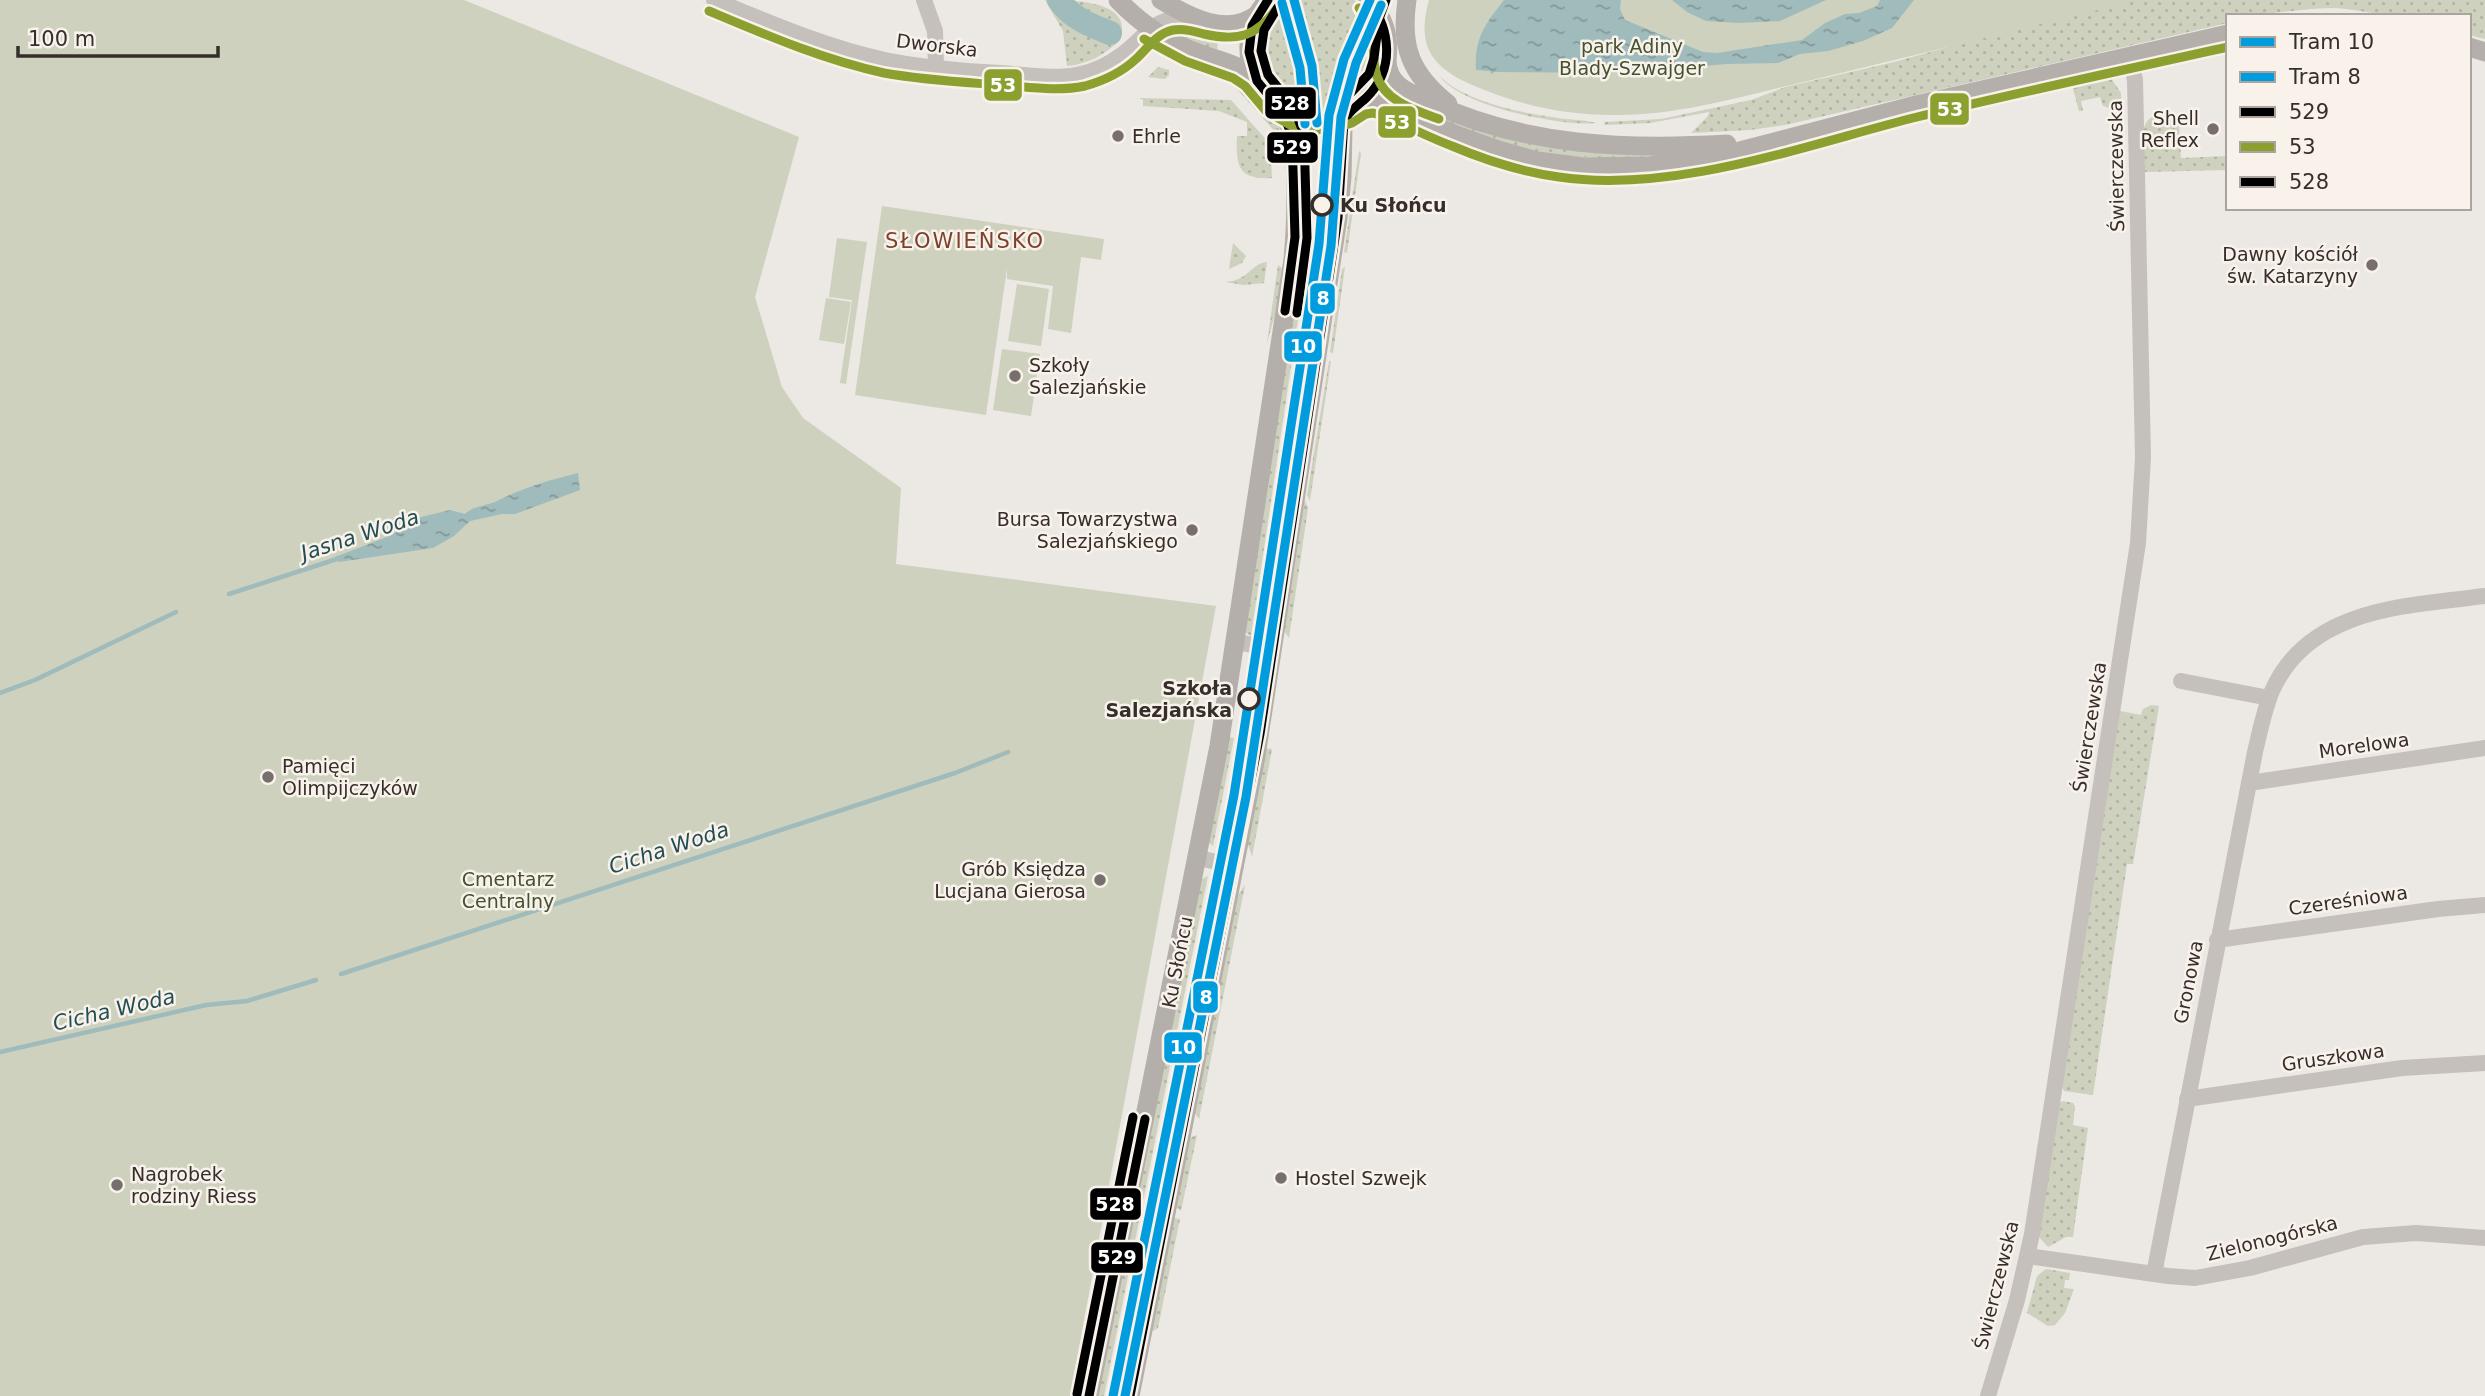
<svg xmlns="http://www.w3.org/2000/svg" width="2485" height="1396" font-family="'DejaVu Sans',sans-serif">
	<defs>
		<pattern id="grass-dots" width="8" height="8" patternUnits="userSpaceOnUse" patternTransform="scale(1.75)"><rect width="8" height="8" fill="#cdd1be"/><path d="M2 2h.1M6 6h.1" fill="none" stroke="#b1b4a3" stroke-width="1.8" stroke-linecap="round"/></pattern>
		<pattern id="water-ripples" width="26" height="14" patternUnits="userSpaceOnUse" patternTransform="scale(1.75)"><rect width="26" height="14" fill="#a0bbbc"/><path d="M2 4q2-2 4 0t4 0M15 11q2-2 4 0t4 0" fill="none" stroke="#839899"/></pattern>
	</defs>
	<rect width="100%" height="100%" fill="#ece8e3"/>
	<g fill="url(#grass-dots)">
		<path d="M 1045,0 C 1067,0 1114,0 1121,22 C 1123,27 1121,34 1121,39 C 1106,54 1089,64 1067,66 L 1063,31 Z"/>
		<path d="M 1285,0 L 1354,0 C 1382,22 1385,52 1367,81 C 1365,85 1362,91 1359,94 C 1324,126 1265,101 1260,56 C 1257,33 1267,14 1285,0 Z"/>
		<path d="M 2116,0 L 2485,0 L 2485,39 L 2469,35 L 2469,16 C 2444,16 2419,17 2394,16 C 2372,14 2352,8 2330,8 C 2295,9 2262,16 2228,16 L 2228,23 L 1785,125 L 1750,130 L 1691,133 L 1708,116 L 1709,112 L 1650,123 L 1604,125 L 1605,122 L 1661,119 L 1751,100 L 1785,87 L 1894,62 Z"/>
		<polygon points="1170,26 1218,40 1217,52 1168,29"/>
		<polygon points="1158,67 1169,70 1169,75 1165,79 1148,77"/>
		<path d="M 1439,75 C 1460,100 1521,113 1552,117 C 1566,120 1583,119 1596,123 C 1563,127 1458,106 1439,75 Z"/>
		<polygon points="1228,76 1238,79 1248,86 1263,106 1279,121 1284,136 1279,136 1228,79"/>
		<polygon points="2111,78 2121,93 2123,167 2114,165 2110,158 2120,157 2119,113 2109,112 2109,108 2103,106 2100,97 2081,101 2083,111 2079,111 2073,89 2073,88"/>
		<path d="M 1139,98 L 1231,100 L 1270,144 L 1272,178 C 1237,180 1236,165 1237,136 L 1247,136 L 1247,122 L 1219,111 L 1143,106 L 1143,100 Z"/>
		<polygon points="1407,104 1669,154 1645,161 1545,155 1491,140"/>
		<path d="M 2183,115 L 2187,123 L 2179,124 L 2181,158 L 2228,156 L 2228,170 L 2143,172 C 2143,157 2136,121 2155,116 C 2163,114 2174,115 2183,115 Z"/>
		<polygon points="1300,127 1315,129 1335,128 1336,141 1299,137"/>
		<polygon points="1359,151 1361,153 1347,253 1344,252"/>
		<polygon points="1233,243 1246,256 1242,263 1229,269"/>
		<path d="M 1267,262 L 1264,283 L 1244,285 L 1225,282 C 1249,281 1251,263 1267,262 Z"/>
		<polygon points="1278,265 1283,269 1278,304 1267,343"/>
		<polygon points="1345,267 1333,353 1330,352 1342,269"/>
		<polygon points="1298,270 1305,272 1251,636 1245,632"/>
		<polygon points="1318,273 1324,275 1265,636 1261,637"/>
		<polygon points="1329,361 1331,361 1310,501 1307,495"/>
		<polygon points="1303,496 1308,508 1289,638 1284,631"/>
		<polygon points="2151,705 2159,706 2133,864 2127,864 2093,1095 2064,1091 2062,1087 2120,711 2141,715 2143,709"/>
		<polygon points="1227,737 1234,738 1213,846 1208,842"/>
		<polygon points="1264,748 1272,749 1252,857 1247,841"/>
		<polygon points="1244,752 1250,753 1230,848 1225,849"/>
		<polygon points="1208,876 1104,1396 1096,1396 1200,880"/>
		<polygon points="1220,878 1222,880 1124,1396 1115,1396"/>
		<polygon points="1245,885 1199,1119 1194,1112 1236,898"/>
		<polygon points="2063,1101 2073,1103 2075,1106 2073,1125 2088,1128 2073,1237 2066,1237 2048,1247 2039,1237 2059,1103"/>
		<polygon points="1197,1135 1181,1211 1176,1207 1187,1139"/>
		<polygon points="1174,1218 1180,1219 1158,1328 1153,1331 1150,1331"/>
		<polygon points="2046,1269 2070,1273 2069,1280 2065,1280 2064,1288 2074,1289 2065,1313 2055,1325 2048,1326 2027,1313 2037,1276"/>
	</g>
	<g fill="#cdd1be">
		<polygon points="0,0 464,0 799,137 755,297 782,387 803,418 901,488 896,564 1216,606 1070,1396 0,1396"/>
		<path d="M 1429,0 L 2138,0 C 2029,27 1921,54 1812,80 C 1750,94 1684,115 1619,115 C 1567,116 1517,105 1470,84 C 1429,66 1417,43 1429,0 Z"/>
		<polygon points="882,206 1104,239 1101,260 1081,257 1071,333 1048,329 1053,286 1007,279 1007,268 986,415 855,395"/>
		<polygon points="837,238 867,242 846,384 840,383 852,300 829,297"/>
		<polygon points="1017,284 1049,289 1041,346 1008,341"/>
		<polygon points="826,298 851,302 844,344 819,340"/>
		<polygon points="1002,349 1040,354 1031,416 993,410"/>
	</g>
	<g fill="url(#water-ripples)">
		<path d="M 1504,0 L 1621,0 L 1620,9 L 1625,20 L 1703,52 L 1717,53 L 1802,40 L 1825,23 L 1845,14 L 1859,13 L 1877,6 L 1880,0 L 1914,0 L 1892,28 L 1863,41 L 1828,51 L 1800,54 L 1778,63 L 1727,64 L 1617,73 L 1494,72 L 1491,74 L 1490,71 L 1476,70 C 1474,38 1486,23 1504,0 Z"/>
		<polygon points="1672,0 1826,0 1780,21 1739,23 1706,21 1687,12"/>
		<path d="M 578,473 L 580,490 L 515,514 L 502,514 L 470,521 L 454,536 L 433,548 L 339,562 L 335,557 L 392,535 L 417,518 L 450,510 L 465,514 C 473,506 485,506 495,502 C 524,487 547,481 578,473 Z"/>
	</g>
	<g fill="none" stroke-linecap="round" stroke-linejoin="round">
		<g stroke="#a0bbbc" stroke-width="4.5">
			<polyline points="229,594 340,558"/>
			<polyline points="0,693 35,680 176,612"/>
			<polyline points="341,974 955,773 1008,752"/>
			<polyline points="0,1052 206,1005 247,1001 316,980"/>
		</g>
		<path stroke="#a0bbbc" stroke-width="24" d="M 1059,0 C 1071,18 1090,25 1110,33"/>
		<g stroke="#c5c0bb" stroke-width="16">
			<path d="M 714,0 C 770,23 825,47 885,60 C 923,68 962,71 1001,73 C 1028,75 1055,80 1081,74 C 1095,71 1108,65 1120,56 C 1147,37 1153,15 1191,18"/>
			<polyline points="924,0 935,31 936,68"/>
			<polyline points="1235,642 1273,648"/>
			<polyline points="2181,681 2269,698"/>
			<polyline points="2249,783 2485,748"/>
			<polyline points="1198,858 1236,866"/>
			<polyline points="2217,940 2438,909 2485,905"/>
			<polyline points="2187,1099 2402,1068 2485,1063"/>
			<polyline points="2028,1256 2168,1276 2195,1278 2250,1268 2363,1237 2416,1233 2485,1238"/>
			<path d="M 2154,1274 L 2255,752 C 2260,731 2264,710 2272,691 C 2309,607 2408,606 2485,596"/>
			<polyline points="1988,1396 2017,1300 2032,1234 2138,543 2143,457 2135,80 2130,56"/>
		</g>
		<g stroke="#b4afaa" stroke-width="19">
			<path d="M 1118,0 C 1139,22 1165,40 1193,51 C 1216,61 1239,62 1256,81"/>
			<path d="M 1161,0 C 1189,17 1228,38 1258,14"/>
			<path d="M 1268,0 C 1252,17 1245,41 1251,64 C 1255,81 1265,97 1280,107 C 1350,151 1424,60 1368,0"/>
			<path d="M 1407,0 C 1400,48 1411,74 1448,104"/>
			<polyline points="2469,47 2485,52"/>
			<path d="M 1387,58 C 1386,86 1410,93 1432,103 C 1524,146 1627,150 1727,144"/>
			<polyline points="1362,102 1373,101 1390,105 1456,135 1501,151 1537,161 1584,167 1650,166 1732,153 1916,105 2228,34"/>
			<path d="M 1089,1396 L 1219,746 L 1293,259 C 1296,228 1299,153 1289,125 C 1286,116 1280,109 1274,102"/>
			<polyline points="1130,1396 1256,756 1338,218 1342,177 1343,127 1346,116 1351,110"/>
		</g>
		<defs>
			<g id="bus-1">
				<polyline points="1268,0 1252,26 1249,52 1257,81 1283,113 1292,136 1295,237 1285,311"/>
				<polyline points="1089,1396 1145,1119"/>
				<path d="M 1130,1396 L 1260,734 L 1338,218 L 1344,121 C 1349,110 1359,105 1367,97 C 1395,69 1391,29 1368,0"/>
			</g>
			<g id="bus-2">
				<path d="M 1359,8 C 1382,36 1368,48 1377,76 C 1384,101 1417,111 1439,119"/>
				<path d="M 709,11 C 766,35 824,60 884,73 C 923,80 961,82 1000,85 C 1029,87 1057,92 1085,86 C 1103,81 1122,72 1136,59 C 1147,49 1157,33 1173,30 C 1183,28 1194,31 1204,34 C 1239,42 1257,36 1278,7"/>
				<path d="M 1144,39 L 1185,61 L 1233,78 L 1245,86 L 1266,111 L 1292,126 L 1313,130 L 1333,129 L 1352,123 L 1366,114 L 1373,113 C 1401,122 1425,136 1452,146 C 1485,160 1523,172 1559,177 C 1675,194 1805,145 1917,117 C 2020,92 2124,70 2228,47"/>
			</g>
			<g id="bus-3">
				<polyline points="1278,7 1264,30 1261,51 1268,75 1293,106 1304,134 1307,238 1297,313"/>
				<polyline points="1077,1394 1133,1117"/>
				<polyline points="1118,1394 1248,732 1326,217 1332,119 1341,103 1369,74 1374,58 1379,19 1386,0"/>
			</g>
		</defs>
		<use href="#bus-1" stroke="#f8f2eb" stroke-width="14"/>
		<use href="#bus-2" stroke="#f8f2eb" stroke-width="14"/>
		<use href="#bus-3" stroke="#f8f2eb" stroke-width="14"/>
		<use href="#bus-1" stroke="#000" stroke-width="9"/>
		<use href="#bus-2" stroke="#8ca030" stroke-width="9"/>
		<use href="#bus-3" stroke="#000" stroke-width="9"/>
		<defs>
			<g id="tram-1">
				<polyline points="1294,0 1312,66 1317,123"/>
				<polyline points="1113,1396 1234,795 1319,244 1329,115 1344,59 1370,0"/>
			</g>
			<g id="tram-2">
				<polyline points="1282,3 1300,68 1305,124"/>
				<polyline points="1125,1396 1246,797 1331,246 1341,117 1356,63 1381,5"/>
			</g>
		</defs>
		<use href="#tram-1" stroke="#f8f2eb" stroke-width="14"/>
		<use href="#tram-2" stroke="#f8f2eb" stroke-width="14"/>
		<use href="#tram-1" stroke="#009cdd" stroke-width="9"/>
		<use href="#tram-2" stroke="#009cdd" stroke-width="9"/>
	</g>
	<g fill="#766f6b" stroke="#f8f2eb" stroke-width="2.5">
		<circle cx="2213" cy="129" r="7"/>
		<circle cx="1118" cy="136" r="7"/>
		<circle cx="2372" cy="265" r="7"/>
		<circle cx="1015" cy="376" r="7"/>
		<circle cx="1192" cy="530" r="7"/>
		<circle cx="268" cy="777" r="7"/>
		<circle cx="1100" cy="880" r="7"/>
		<circle cx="1281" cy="1178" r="7"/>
		<circle cx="117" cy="1185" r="7"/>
	</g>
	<g fill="#f8f2eb" stroke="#362e2a" stroke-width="3.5">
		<circle cx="1322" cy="205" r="10"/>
		<circle cx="1249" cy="699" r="10"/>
	</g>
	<g text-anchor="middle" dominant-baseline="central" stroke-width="5" stroke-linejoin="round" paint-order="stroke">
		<g font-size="19" fill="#362e2a" stroke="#f8f2eb">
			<text transform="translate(937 45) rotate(7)">Dworska</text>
			<text transform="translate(2116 166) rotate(-91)">Świerczewska</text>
			<text transform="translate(2089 727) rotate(-81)">Świerczewska</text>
			<text transform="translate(2364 745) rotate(-8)">Morelowa</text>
			<text transform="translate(2348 900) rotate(-8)">Czereśniowa</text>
			<text transform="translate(1177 962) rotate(-79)">Ku Słońcu</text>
			<text transform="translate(2188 982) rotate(-79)">Gronowa</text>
			<text transform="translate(2333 1057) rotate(-8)">Gruszkowa</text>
			<text transform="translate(2272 1238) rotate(-14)">Zielonogórska</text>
			<text transform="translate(1996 1285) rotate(-76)">Świerczewska</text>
		</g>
		<g font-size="19" fill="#455230" stroke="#f8f2eb">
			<text x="1632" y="46">park Adiny<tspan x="1632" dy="22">Blady-Szwajger</tspan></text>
			<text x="508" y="879">Cmentarz<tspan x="508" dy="22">Centralny</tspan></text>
		</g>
		<g font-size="19" fill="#362e2a" stroke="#f8f2eb" text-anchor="start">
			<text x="2199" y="118" text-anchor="end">Shell<tspan x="2199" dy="22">Reflex</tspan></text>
			<text x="1132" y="136">Ehrle</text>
			<text x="2358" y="254" text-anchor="end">Dawny kościół<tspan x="2358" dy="22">św. Katarzyny</tspan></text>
			<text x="1029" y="365">Szkoły<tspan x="1029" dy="22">Salezjańskie</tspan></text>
			<text x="1178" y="519" text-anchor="end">Bursa Towarzystwa<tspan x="1178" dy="22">Salezjańskiego</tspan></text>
			<text x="282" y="766">Pamięci<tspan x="282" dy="22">Olimpijczyków</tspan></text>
			<text x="1086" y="869" text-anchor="end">Grób Księdza<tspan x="1086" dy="22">Lucjana Gierosa</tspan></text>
			<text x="131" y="1174">Nagrobek<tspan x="131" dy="22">rodziny Riess</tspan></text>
			<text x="1295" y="1178">Hostel Szwejk</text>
		</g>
		<g font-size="19" font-weight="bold" fill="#362e2a" stroke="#f8f2eb" text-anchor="start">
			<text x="1340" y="205">Ku Słońcu</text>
			<text x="1232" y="688" text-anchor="end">Szkoła<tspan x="1232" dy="22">Salezjańska</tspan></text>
		</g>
		<g font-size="21" letter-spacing="2" fill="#7d402b" stroke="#f8f2eb">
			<text x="965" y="241">SŁOWIEŃSKO</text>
		</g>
		<g font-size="21" font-style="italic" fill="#234f54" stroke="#f8f2eb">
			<text transform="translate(360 535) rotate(-18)">Jasna Woda</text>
			<text transform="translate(669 848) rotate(-18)">Cicha Woda</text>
			<text transform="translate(114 1010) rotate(-13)">Cicha Woda</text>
		</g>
	</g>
	<g stroke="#f8f2eb" stroke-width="2.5">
		<rect x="983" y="68" width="40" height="34" rx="7" fill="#8ca030"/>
		<rect x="1264" y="86" width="53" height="34" rx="7" fill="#000"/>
		<rect x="1929" y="92" width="41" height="34" rx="7" fill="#8ca030"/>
		<rect x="1377" y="105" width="40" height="34" rx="7" fill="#8ca030"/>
		<rect x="1266" y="131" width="53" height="33" rx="7" fill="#000"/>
		<rect x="1309" y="282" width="27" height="33" rx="7" fill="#009cdd"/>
		<rect x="1283" y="330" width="40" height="33" rx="7" fill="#009cdd"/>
		<rect x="1192" y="980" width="27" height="34" rx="7" fill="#009cdd"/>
		<rect x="1163" y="1031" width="40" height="33" rx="7" fill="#009cdd"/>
		<rect x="1089" y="1187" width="53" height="34" rx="7" fill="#000"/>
		<rect x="1090" y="1241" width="54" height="33" rx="7" fill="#000"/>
	</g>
	<g font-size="19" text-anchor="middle" font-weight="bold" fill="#fff">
		<text x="1003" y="92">53</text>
		<text x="1290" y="110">528</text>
		<text x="1950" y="116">53</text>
		<text x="1397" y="129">53</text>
		<text x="1292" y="154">529</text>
		<text x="1323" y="305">8</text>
		<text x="1303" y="353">10</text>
		<text x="1206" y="1004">8</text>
		<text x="1183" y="1054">10</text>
		<text x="1115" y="1211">528</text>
		<text x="1117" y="1264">529</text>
	</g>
	<rect x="2226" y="14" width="245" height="196" fill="#f8f2eb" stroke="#aaa49e" stroke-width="2"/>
	<rect x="2240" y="37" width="35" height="10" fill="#009cdd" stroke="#aaa49e" stroke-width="2"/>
	<text x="2289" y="49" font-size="21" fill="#362e2a">Tram 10</text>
	<rect x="2240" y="72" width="35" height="10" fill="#009cdd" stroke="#aaa49e" stroke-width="2"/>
	<text x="2289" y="84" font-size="21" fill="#362e2a">Tram 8</text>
	<rect x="2240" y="107" width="35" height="10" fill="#000000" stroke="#aaa49e" stroke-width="2"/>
	<text x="2289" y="119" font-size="21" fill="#362e2a">529</text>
	<rect x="2240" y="142" width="35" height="10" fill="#8ca030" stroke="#aaa49e" stroke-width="2"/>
	<text x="2289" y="154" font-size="21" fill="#362e2a">53</text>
	<rect x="2240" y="177" width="35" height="10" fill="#000000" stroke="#aaa49e" stroke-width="2"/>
	<text x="2289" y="189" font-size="21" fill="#362e2a">528</text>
	<path d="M18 46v10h200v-10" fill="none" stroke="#362e2a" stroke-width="3.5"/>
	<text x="28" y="46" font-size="21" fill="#362e2a" stroke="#f8f2eb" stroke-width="5" paint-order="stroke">100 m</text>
</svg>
